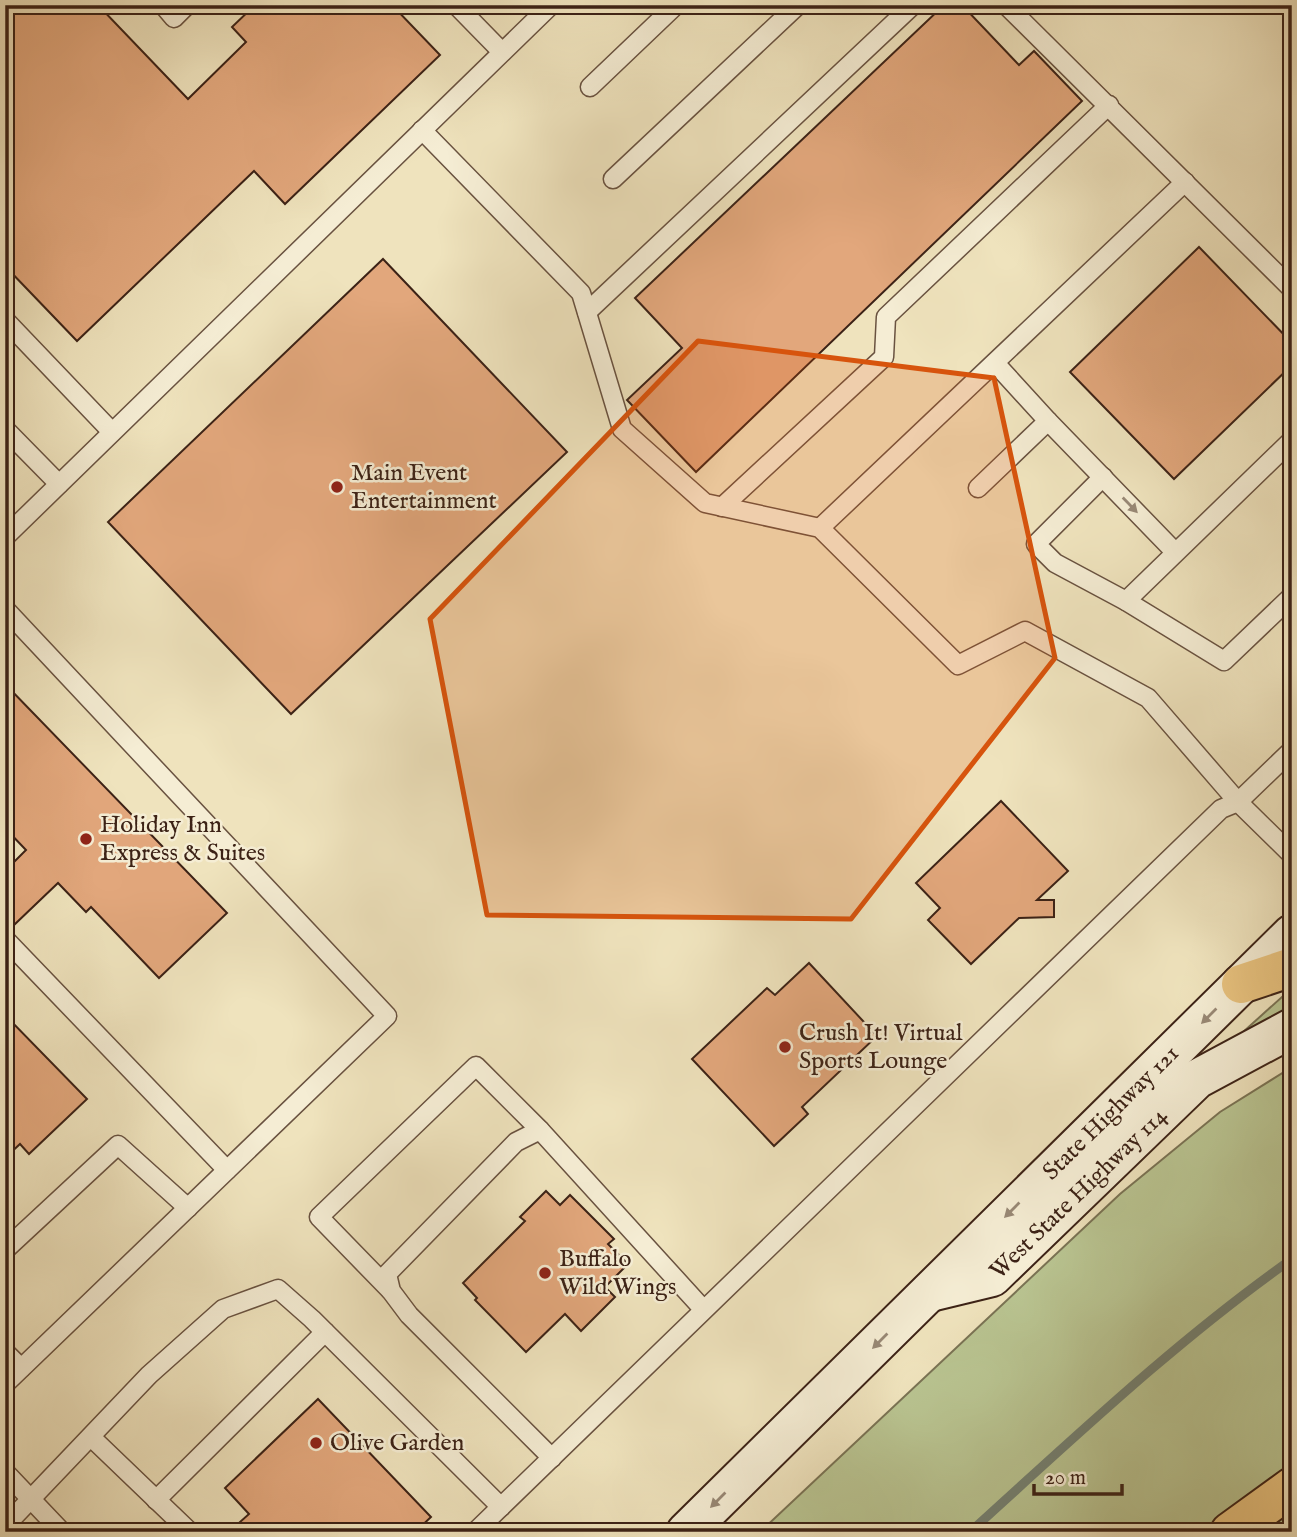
<svg xmlns="http://www.w3.org/2000/svg" width="1297" height="1537" font-family="'IM FELL English',serif">
	<rect width="100%" height="100%" fill="#efe3bd"/>
	<filter id="stains"><feTurbulence type="fractalNoise" baseFrequency=".00286" numOctaves="4"/><feColorMatrix values="0 0 0 0 .2 0 0 0 0 .09 0 0 0 0 .02 0 0 0 .5 -.17"/></filter>
	<radialGradient id="worn" r=".72"><stop offset=".6" stop-color="#630" stop-opacity="0"/><stop offset="1" stop-color="#630" stop-opacity=".3"/></radialGradient>
	<g fill="#b9c491" stroke="#7a7354" stroke-width="2">
		<polygon points="1292,988 1292,1015 1241,1039 1243,1032"/>
		<polygon points="1292,1067 1292,1532 760,1532 1120,1194 1220,1112"/>
	</g>
	<g fill="none" stroke-linecap="round" stroke-linejoin="round">
		<path stroke="#748071" stroke-width="9" d="M 970,1532 C 1074,1438 1177,1340 1292,1259"/>
	</g>
	<g fill="#e2a77c" stroke="#3c2216" stroke-width="2">
		<polygon points="5,5 98,5 188,99 246,42 232,27 255,5 392,5 440,55 285,204 254,171 77,341 5,266"/>
		<polygon points="944,5 962,5 1019,65 1034,51 1082,101 696,472 627,400 682,348 635,298"/>
		<polygon points="1199,247 1292,343 1292,365 1174,479 1070,372"/>
		<polygon points="383,259 567,452 291,714 108,522"/>
		<polygon points="5,684 227,913 159,978 91,907 86,912 58,883 14,925 5,916 5,871 26,850 5,828"/>
		<polygon points="1001,801 1068,871 1037,900 1054,900 1054,917 1019,918 971,964 928,920 940,908 916,883"/>
		<polygon points="809,963 877,1036 802,1107 808,1114 774,1146 692,1059 767,988 775,995"/>
		<polygon points="5,1015 87,1099 29,1154 20,1144 5,1158"/>
		<polygon points="546,1191 560,1205 570,1195 614,1239 608,1244 628,1264 605,1287 615,1297 581,1331 565,1314 526,1352 475,1300 477,1298 463,1283 525,1221 520,1217"/>
		<polygon points="318,1399 431,1517 415,1532 249,1532 240,1522 249,1514 225,1488"/>
	</g>
	<g fill="none" stroke-linecap="round" stroke-linejoin="round">
		<defs>
			<g id="service">
				<polyline points="163,5 174,18 187,5"/>
				<polyline points="456,5 502,52"/>
				<polyline points="1006,5 1292,289"/>
				<polyline points="590,87 676,5"/>
				<polyline points="422,130 581,293 622,429 705,503 820,528 958,665 1025,631 1148,698 1238,802 1292,750"/>
				<polyline points="613,179 798,5"/>
				<polyline points="587,312 913,5"/>
				<polyline points="5,320 112,432"/>
				<polyline points="1048,421 1175,552"/>
				<polyline points="5,429 59,484"/>
				<polyline points="1103,477 1036,544 1055,563 1126,601 1292,440"/>
				<polyline points="978,488 1048,421 995,363"/>
				<polyline points="722,507 884,357 886,317 1109,105"/>
				<polyline points="820,528 1185,182"/>
				<polyline points="5,537 551,5"/>
				<polyline points="1126,601 1224,661 1292,596"/>
				<polyline points="5,609 387,1016 5,1384"/>
				<polyline points="5,939 227,1170"/>
				<polyline points="5,1250 118,1145 188,1208"/>
				<polyline points="390,1290 319,1217 476,1066 540,1130"/>
				<polyline points="5,1352 21,1368"/>
				<polyline points="91,1437 190,1532"/>
				<polyline points="552,1458 409,1315 391,1291 387,1274 516,1142 540,1130 703,1309"/>
				<polyline points="5,1472 62,1532"/>
				<polyline points="156,1500 325,1332"/>
				<polyline points="5,1526 149,1375 223,1309 278,1289 312,1319 501,1507"/>
				<polyline points="475,1532 1221,809 1238,802 1292,855"/>
			</g>
			<g id="secondary">
				<path id="s1" d="M 930,1292 L 992,1277 L 1197,1079 L 1292,1028"/>
				<path id="s2" d="M 686,1532 L 1292,934"/>
			</g>
			<g id="motorway">
				<polyline points="1241,984 1292,967"/>
				<polyline points="1230,1532 1292,1487"/>
			</g>
		</defs>
		<use href="#service" stroke="#695240" stroke-width="21"/>
		<use href="#secondary" stroke="#3c2216" stroke-width="42"/>
		<use href="#motorway" stroke="#3c2216" stroke-width="42"/>
		<use href="#service" stroke="#f5edd4" stroke-width="18"/>
		<use href="#secondary" stroke="#f5edd4" stroke-width="38"/>
		<use href="#motorway" stroke="#e8c27e" stroke-width="38"/>
	</g>
	<defs><path id="oneway-solid" d="M-6-.8H1V-3.2L6.5 0L1 3.2V.8H-6Z" transform="scale(1.75)"/></defs>
	<g fill="#988875">
		<use href="#oneway-solid" transform="translate(1130 505) rotate(46)"/>
		<use href="#oneway-solid" transform="translate(1209 1016) rotate(135)"/>
		<use href="#oneway-solid" transform="translate(1012 1210) rotate(135)"/>
		<use href="#oneway-solid" transform="translate(880 1341) rotate(135)"/>
		<use href="#oneway-solid" transform="translate(718 1500) rotate(135)"/>
	</g>
	<path fill="#d7540d" fill-opacity="0.2" stroke="#d7540d" stroke-width="5" stroke-linejoin="round" d="M 698,341 L 994,378 L 1055,658 L 851,919 L 487,915 L 430,619 Z"/>
	<g fill="#8f2418" stroke="#f5edd4" stroke-width="2.5">
		<circle cx="337" cy="487" r="7"/>
		<circle cx="86" cy="839" r="7"/>
		<circle cx="785" cy="1047" r="7"/>
		<circle cx="545" cy="1273" r="7"/>
		<circle cx="316" cy="1443" r="7"/>
	</g>
	<g text-anchor="middle" dominant-baseline="central" stroke-width="5" stroke-linejoin="round" paint-order="stroke">
		<g font-size="24" fill="#3c2216" stroke="#f5edd4" text-anchor="start">
			<text x="351" y="473">Main Event<tspan x="351" dy="28">Entertainment</tspan></text>
			<text x="100" y="825">Holiday Inn<tspan x="100" dy="28">Express &amp; Suites</tspan></text>
			<text x="799" y="1033">Crush It! Virtual<tspan x="799" dy="28">Sports Lounge</tspan></text>
			<text x="559" y="1259">Buffalo<tspan x="559" dy="28">Wild Wings</tspan></text>
			<text x="330" y="1443">Olive Garden</text>
		</g>
		<g font-size="24" fill="#3c2216" stroke="#f5edd4">
			<text stroke="none"><textPath href="#s2" startOffset="597">State Highway 121</textPath></text>
			<text stroke="none"><textPath href="#s1" startOffset="184">West State Highway 114</textPath></text>
		</g>
	</g>
	<rect width="1297" height="1537" fill="none" stroke="#efe3bd" stroke-width="28"/>
	<rect x="7" y="7" width="1283" height="1523" fill="none" stroke="#3c2216" stroke-width="3.5"/>
	<rect x="14" y="14" width="1269" height="1509" fill="none" stroke="#3c2216" stroke-width="2"/>
	<path d="M1034 1484v10h88v-10" fill="none" stroke="#3c2216" stroke-width="3.5"/>
	<text x="1045" y="1484" font-size="21" fill="#3c2216" stroke="#f5edd4" stroke-width="5" paint-order="stroke">20 m</text>
	<rect width="100%" height="100%" filter="url(#stains)"/>
	<rect width="100%" height="100%" fill="url(#worn)"/>
</svg>
